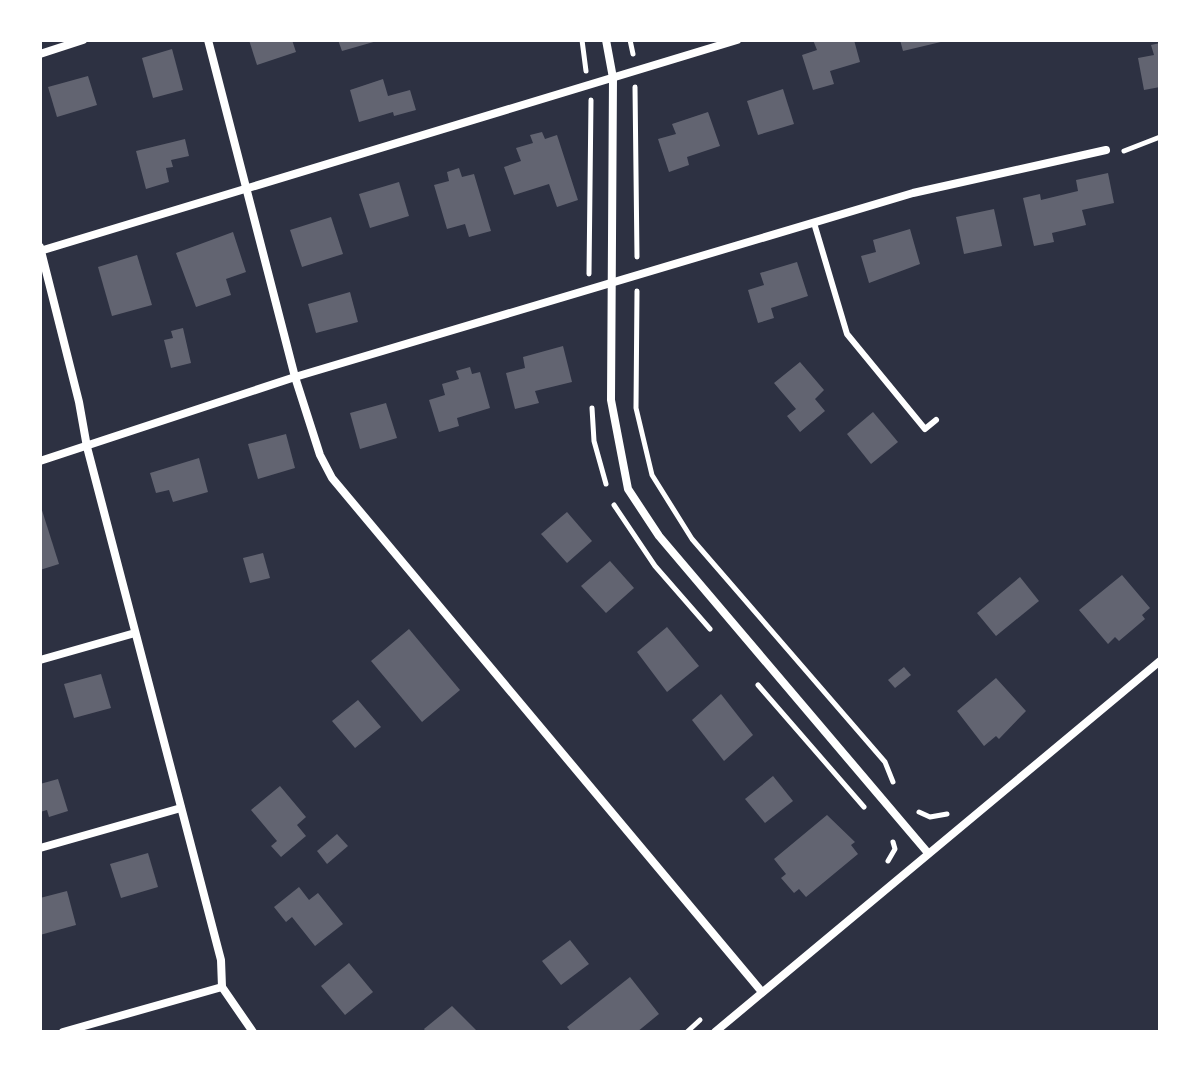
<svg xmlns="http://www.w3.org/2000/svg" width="1200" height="1072" font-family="'Golos Text',sans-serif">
	<rect width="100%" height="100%" fill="#2d3142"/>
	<g fill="#626471">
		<polygon points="249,40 292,40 296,52 257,65"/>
		<polygon points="338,40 377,40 377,41 342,51"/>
		<polygon points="813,40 854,40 860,62 830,71 834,84 813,90 802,55 817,50"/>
		<polygon points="900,40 945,40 945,41 903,51"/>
		<polygon points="1160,43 1160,87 1144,90 1138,58 1154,55 1151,45"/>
		<polygon points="172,49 183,90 153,98 142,58"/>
		<polygon points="88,76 97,105 57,117 48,87"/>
		<polygon points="383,79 388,96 410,90 416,110 394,116 393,112 359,122 350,90"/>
		<polygon points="783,89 794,124 758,135 747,101"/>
		<polygon points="708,112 720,146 687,157 689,165 669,172 658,139 676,134 672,124"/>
		<polygon points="542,132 545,139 557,135 578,200 557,207 549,184 514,195 504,167 521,161 516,148 533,143 530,135"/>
		<polygon points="185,139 189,156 171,160 173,167 166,168 169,182 146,189 136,151"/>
		<polygon points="459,168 462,177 474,174 491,231 469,237 465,224 447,229 434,185 449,181 447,172"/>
		<polygon points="1108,173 1114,203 1082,210 1086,225 1052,233 1054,242 1034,246 1023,198 1040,194 1041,200 1078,191 1076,180"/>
		<polygon points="399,182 409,216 370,228 359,194"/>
		<polygon points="994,209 1002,246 964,254 956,217"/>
		<polygon points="331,217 343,254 302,267 290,230"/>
		<polygon points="910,229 920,264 869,283 861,256 876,252 873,240"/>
		<polygon points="233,232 246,272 226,279 231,295 196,307 176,253"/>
		<polygon points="137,255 152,305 112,316 98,267"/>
		<polygon points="797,262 808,296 771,308 774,318 758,323 748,290 764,285 760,273"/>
		<polygon points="350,292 358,322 316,333 308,304"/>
		<polygon points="183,328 191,363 171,368 164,340 173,338 171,331"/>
		<polygon points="563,346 572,382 535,391 539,403 515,409 506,373 525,368 523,357"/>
		<polygon points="800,362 824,390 815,399 825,411 800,432 787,416 796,409 774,383"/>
		<polygon points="470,367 472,374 480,372 490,408 457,418 459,426 439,432 429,400 445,395 442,384 459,379 456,371"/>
		<polygon points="386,403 397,438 360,449 350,413"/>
		<polygon points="873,412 898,442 871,464 847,434"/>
		<polygon points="286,434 295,468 258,479 248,444"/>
		<polygon points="199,458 208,492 173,502 169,490 156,493 150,473"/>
		<polygon points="40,504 59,564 40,570"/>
		<polygon points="567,512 592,541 567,563 541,534"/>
		<polygon points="263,553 270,578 250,583 243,558"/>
		<polygon points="610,561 634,588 606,613 581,586"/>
		<polygon points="1122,575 1150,608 1142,615 1145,619 1119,641 1115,637 1108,644 1079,610"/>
		<polygon points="1020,577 1039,601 996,636 977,613"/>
		<polygon points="667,627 699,666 667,692 637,652"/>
		<polygon points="409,629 460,690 422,722 371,661"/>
		<polygon points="904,667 911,675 895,688 888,680"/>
		<polygon points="101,674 111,708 74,718 64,684"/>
		<polygon points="996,678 1026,711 999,739 996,736 984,746 957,711"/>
		<polygon points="721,694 753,735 724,761 692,720"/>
		<polygon points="358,700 381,727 355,748 332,721"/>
		<polygon points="773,776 793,801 765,823 745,799"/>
		<polygon points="58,779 68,811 49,817 47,810 40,812 40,784"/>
		<polygon points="280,786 306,817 297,825 306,836 281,857 271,846 277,841 251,810"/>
		<polygon points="827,815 855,842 851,845 858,854 806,897 799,889 794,893 781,878 786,874 774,859"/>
		<polygon points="337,834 348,846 327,864 317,851"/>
		<polygon points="148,853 158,887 121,898 110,864"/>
		<polygon points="299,887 309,900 318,893 343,924 315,946 292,917 286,922 274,907"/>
		<polygon points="67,891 76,925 40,935 40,898"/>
		<polygon points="570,940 589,964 561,985 542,961"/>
		<polygon points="349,963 373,992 345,1015 321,986"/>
		<polygon points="630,977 659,1014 637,1032 571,1032 567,1027"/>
		<polygon points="452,1006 478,1032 426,1032 424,1029"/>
	</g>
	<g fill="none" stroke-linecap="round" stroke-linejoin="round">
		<g stroke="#fff" stroke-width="5">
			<polyline points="582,40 586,71"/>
			<polyline points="630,40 633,54"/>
			<polyline points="635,87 637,257"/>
			<polyline points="1124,151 1160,137"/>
			<polyline points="589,274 591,100"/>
			<polyline points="637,291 636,408 652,475 692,539 885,762 893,782"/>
			<polyline points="592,408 594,441 606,484"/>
			<polyline points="614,505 655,566 710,629"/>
			<polyline points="758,685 864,807"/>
			<polyline points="919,812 930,817 947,814"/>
			<polyline points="888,861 895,849 893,842"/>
			<polyline points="687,1032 700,1020"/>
		</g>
		<polyline stroke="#fff" stroke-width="6" points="814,223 847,334 925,429 936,420"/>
		<g stroke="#fff" stroke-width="8">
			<polyline points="208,40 295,377 320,455 332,478 762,992"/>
			<polyline points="606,40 613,78 611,400 628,489 659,536 928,853"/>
			<polyline points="40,54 83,40"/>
			<polyline points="40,247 79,402 87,447 221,960 222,987"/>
			<polyline points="40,251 737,40"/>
			<polyline points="40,461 295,377 913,193 1106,150"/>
			<polyline points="40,660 135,633"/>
			<polyline points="40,848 181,808"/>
			<polyline points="63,1032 222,987 253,1032"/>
			<polyline points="715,1032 1160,661"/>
		</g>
	</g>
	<rect width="1200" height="1072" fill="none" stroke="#ffffff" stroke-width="84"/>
</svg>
